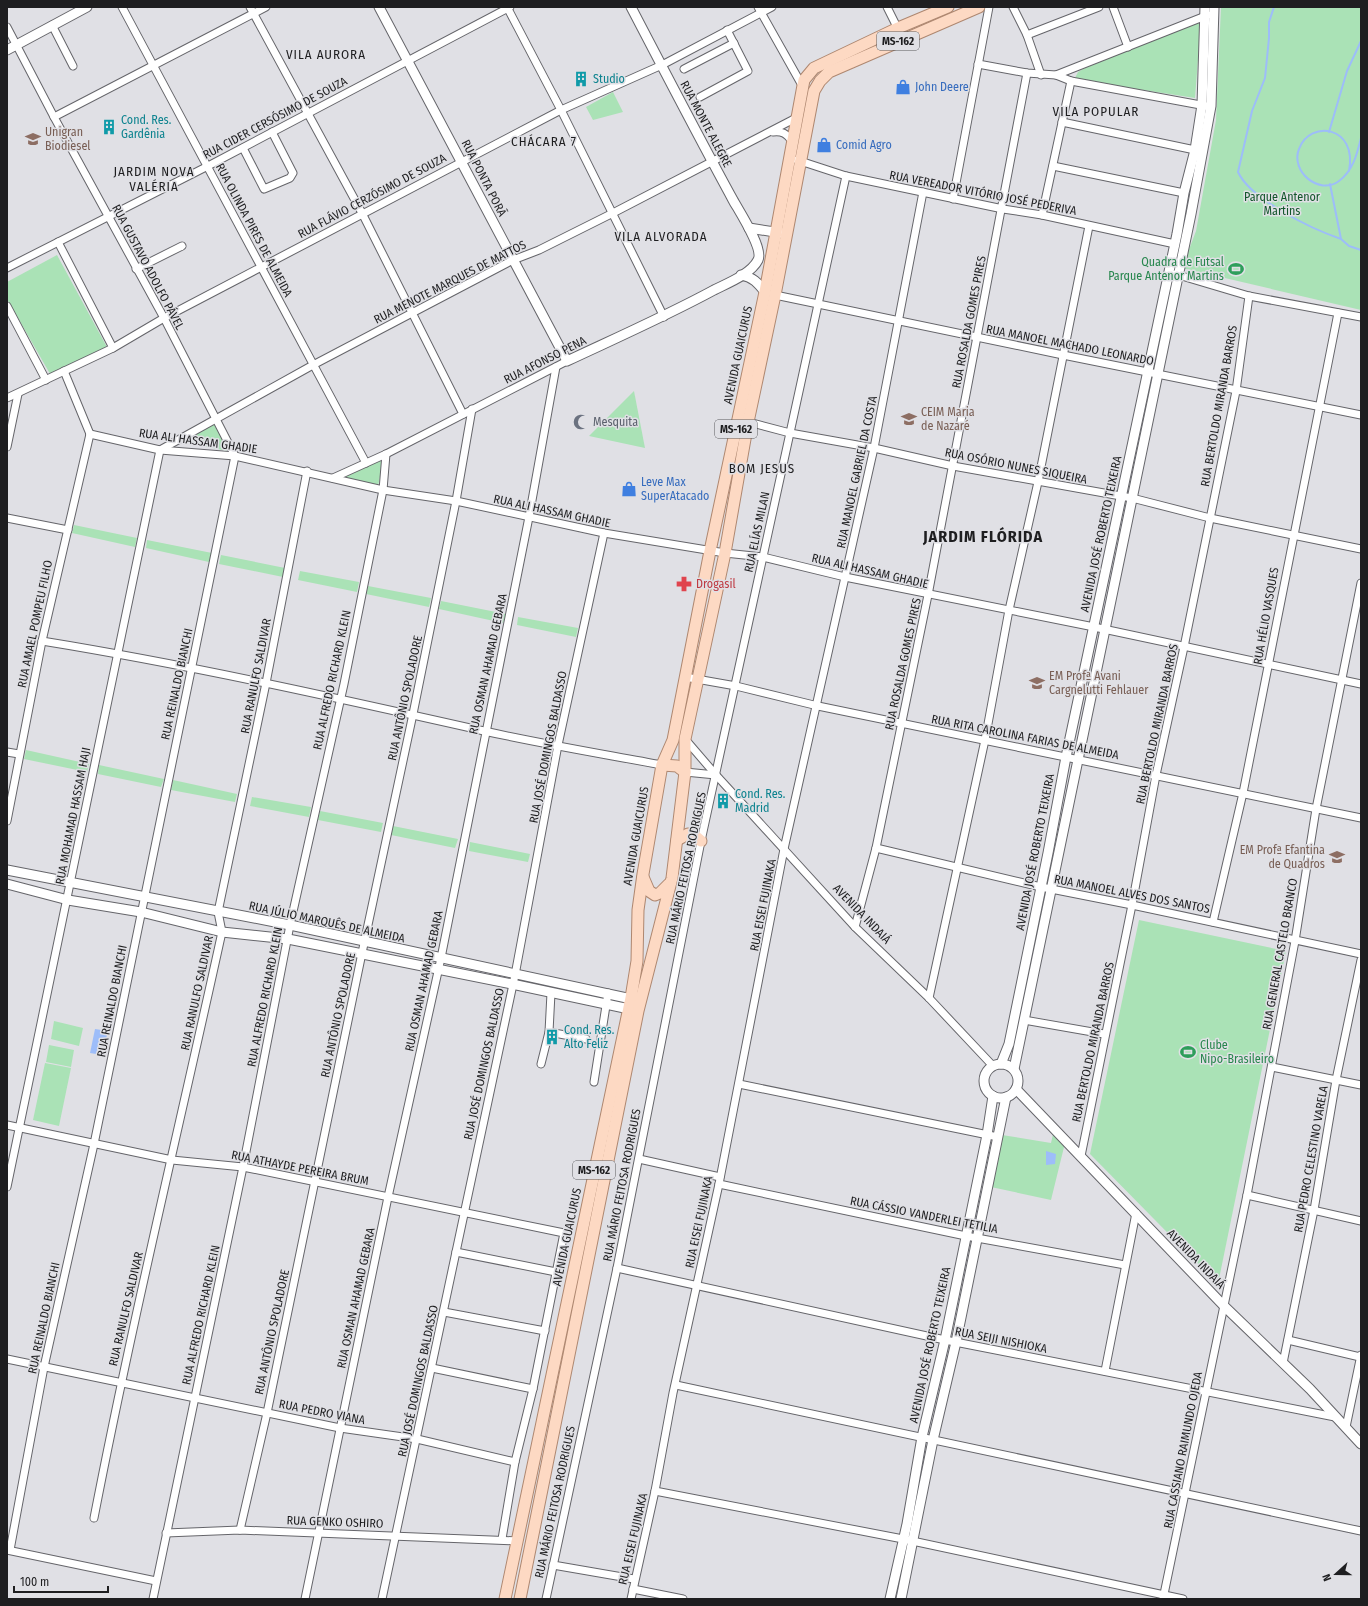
<svg xmlns="http://www.w3.org/2000/svg" width="1368" height="1606" font-family="'Fira Sans Condensed',sans-serif">
	<rect width="100%" height="100%" fill="#e0e0e5"/>
	<g fill="#aae2b6">
		<polygon points="1221,7 1361,7 1361,310 1182,268 1196,231 1216,120"/>
		<polygon points="1201,20 1195,98 1079,80 1075,78 1078,72 1083,69"/>
		<polygon points="613,92 623,112 593,120 586,107"/>
		<polygon points="57,255 108,349 53,379 7,299 7,282"/>
		<polygon points="634,391 645,448 589,436"/>
		<polygon points="216,423 227,451 181,441"/>
		<polygon points="384,458 378,486 338,478"/>
		<polygon points="74,525 137,538 135,547 72,533"/>
		<polygon points="147,540 212,553 209,562 146,548"/>
		<polygon points="221,555 285,568 283,577 219,564"/>
		<polygon points="300,571 359,582 357,592 298,580"/>
		<polygon points="368,586 431,598 429,607 366,594"/>
		<polygon points="441,601 506,614 503,623 439,609"/>
		<polygon points="518,617 578,628 576,637 517,625"/>
		<polygon points="26,750 89,764 87,772 24,759"/>
		<polygon points="99,765 164,779 161,787 98,774"/>
		<polygon points="173,780 237,794 235,802 171,790"/>
		<polygon points="252,797 311,807 309,817 250,806"/>
		<polygon points="320,811 383,823 381,832 318,820"/>
		<polygon points="393,826 458,839 455,848 391,835"/>
		<polygon points="470,842 530,854 528,862 469,851"/>
		<polygon points="1139,920 1286,951 1218,1284 1090,1154"/>
		<polygon points="54,1021 83,1028 79,1046 51,1039"/>
		<polygon points="49,1045 74,1050 71,1067 46,1062"/>
		<polygon points="45,1063 71,1068 59,1126 33,1120"/>
		<polygon points="1054,1130 1065,1143 1051,1200 991,1187 1002,1135 1051,1143"/>
	</g>
	<g fill="#9dbdf9">
		<polygon points="95,1029 108,1031 102,1055 90,1053"/>
		<polygon points="1046,1151 1056,1154 1055,1164 1046,1165"/>
	</g>
	<g fill="none" stroke-linecap="round" stroke-linejoin="round">
		<g stroke="#9dbdf9" stroke-width="2">
			<path d="M 1274,7 L 1269,22 L 1269,38 L 1265,78 L 1252,111 L 1238,172 C 1251,200 1312,229 1341,239"/>
			<polyline points="1329,132 1347,71 1361,41"/>
			<path d="M 1349,171 C 1358,126 1310,119 1299,149 C 1290,171 1319,196 1339,181 C 1353,171 1357,154 1361,138"/>
			<polyline points="1330,184 1341,239 1349,246 1361,250"/>
		</g>
		<defs>
			<g id="minor">
				<polyline points="122,7 366,463"/>
				<polyline points="250,7 362,213 463,414"/>
				<polyline points="507,7 561,110 664,317"/>
				<polyline points="758,7 803,87"/>
				<polyline points="887,7 903,39"/>
				<polyline points="1013,7 1027,35 1041,75"/>
				<polyline points="1113,7 1128,47"/>
				<polyline points="52,25 73,66"/>
				<polyline points="7,27 54,117 164,318 235,456 94,1144 44,1367 10,1550"/>
				<polyline points="1027,35 1099,7"/>
				<polyline points="978,64 1027,73 1056,75 1071,81 1206,106"/>
				<polyline points="684,69 734,43"/>
				<polyline points="1056,75 1208,15"/>
				<polyline points="700,97 748,71 727,30"/>
				<polyline points="54,117 266,7"/>
				<polyline points="1062,122 1195,150"/>
				<path d="M 773,132 C 782,131 786,133 792,141"/>
				<polyline points="243,148 264,189 290,178 293,173 272,132"/>
				<polyline points="797,160 846,176 1003,209 1042,215 1175,244"/>
				<polyline points="1053,166 1184,193"/>
				<polyline points="953,199 989,7"/>
				<polyline points="1042,215 1071,81"/>
				<polyline points="58,242 113,348"/>
				<polyline points="7,268 208,166 510,7"/>
				<polyline points="136,269 182,246"/>
				<polyline points="1175,274 1249,296 1361,317"/>
				<polyline points="775,295 1063,355 1361,415"/>
				<polyline points="7,306 46,380"/>
				<polyline points="64,371 90,434"/>
				<polyline points="7,398 113,348 164,318 561,110 662,65 772,7"/>
				<polyline points="745,421 790,433 874,448 953,466 1132,498 1210,518 1361,549"/>
				<polyline points="90,434 160,450 235,456 383,490 456,501 604,533 725,553 763,557 845,577 1094,627 1361,684"/>
				<polyline points="7,447 18,394"/>
				<polyline points="333,478 386,454 567,361"/>
				<polyline points="7,518 68,530"/>
				<path d="M 42,641 C 190,665 337,698 484,731 C 543,744 603,754 662,765"/>
				<polyline points="685,677 736,686 818,706 1361,818"/>
				<polyline points="685,739 716,775 855,927 929,998 993,1066"/>
				<polyline points="7,752 19,754"/>
				<polyline points="685,772 716,775"/>
				<polyline points="7,821 42,641 90,434"/>
				<polyline points="876,848 1041,887 1132,905 1361,954"/>
				<polyline points="1213,922 1243,793 1338,313"/>
				<polyline points="855,927 876,848 928,595 1027,73"/>
				<polyline points="929,998 985,740 1009,610 1038,482 1089,226"/>
				<polyline points="1024,1020 1104,1034"/>
				<polyline points="549,1032 586,1039"/>
				<polyline points="541,1064 549,1032 551,993"/>
				<polyline points="1272,1067 1361,1085"/>
				<polyline points="594,1082 608,993"/>
				<polyline points="739,1084 998,1137"/>
				<polyline points="7,1125 172,1160 243,1167 564,1233 533,1389 515,1462 502,1539"/>
				<polyline points="1081,1156 1132,905 1156,775 1184,647 1236,391 1249,296"/>
				<polyline points="639,1159 720,1177"/>
				<polyline points="719,1184 966,1236 1125,1265"/>
				<polyline points="7,1187 160,450 313,365 513,260 539,250 613,213 796,118"/>
				<polyline points="1247,1195 1361,1221"/>
				<polyline points="456,1252 556,1272"/>
				<polyline points="617,1268 945,1340 1335,1417"/>
				<polyline points="444,1312 545,1331"/>
				<polyline points="1288,1340 1360,1357"/>
				<polyline points="7,1359 340,1428 417,1439 515,1462"/>
				<polyline points="1283,1363 1314,1210 1336,1080 1361,960"/>
				<polyline points="432,1368 533,1389"/>
				<polyline points="1105,1371 1136,1213"/>
				<polyline points="676,1385 1361,1531"/>
				<polyline points="1346,1427 1361,1355"/>
				<polyline points="655,1491 903,1539 1183,1599"/>
				<path d="M 94,1518 C 132,1322 179,1128 222,932 L 218,912 L 266,683 L 307,471"/>
				<polyline points="240,1530 267,1413 362,953 413,714 456,501 472,409"/>
				<polyline points="166,1533 240,1530 518,1541"/>
				<polyline points="7,1550 156,1581"/>
				<polyline points="553,1565 634,1579"/>
				<polyline points="633,1589 683,1599"/>
				<polyline points="153,1599 243,1167 290,925 344,684 383,490 386,454"/>
				<polyline points="305,1599 388,1197 441,958 529,517 556,367"/>
				<polyline points="382,1599 515,975 558,745 604,533"/>
				<polyline points="546,1599 617,1268 701,841 846,176"/>
				<polyline points="631,1599 655,1491 673,1393 719,1184 784,849 874,448 923,192"/>
				<polyline points="1163,1599 1247,1195 1295,941 1316,809 1361,583"/>
			</g>
			<g id="tertiary">
				<path d="M 379,7 L 567,361 C 616,338 666,316 714,290 C 728,283 751,274 758,260 C 764,249 739,211 733,200 C 698,136 665,72 631,7"/>
				<polyline points="7,50 87,7"/>
				<polyline points="749,228 781,233"/>
				<path d="M 741,275 C 753,277 758,283 765,292"/>
				<polyline points="7,870 290,925 636,1000"/>
				<polyline points="7,884 68,900 141,912 222,932 288,939 512,984 634,1010"/>
				<polyline points="1001,1064 1009,1044 1048,853 1066,757 1177,234 1184,193 1195,150 1202,105 1205,7"/>
				<circle cx="1001" cy="1081" r="17"/>
				<polyline points="1014,1069 1191,214 1211,106 1214,7"/>
				<polyline points="1016,1089 1224,1306 1310,1389 1361,1444"/>
				<polyline points="890,1599 907,1524 922,1437 945,1340 987,1135 993,1096"/>
				<polyline points="901,1599 933,1440 956,1342 1006,1097"/>
			</g>
			<g id="primary">
				<polyline points="662,765 677,766 685,772"/>
				<polyline points="677,840 688,834 695,836 701,841"/>
				<polyline points="643,877 649,891 655,895 660,893 669,884"/>
				<polyline points="505,1599 631,998 637,961 638,910 643,874 662,765 673,740 710,551 765,292 804,80 814,68 898,28 948,7"/>
				<polyline points="520,1599 638,1011 672,878 685,772 685,739 725,553 748,422 775,295 814,91 820,81 829,72 979,7"/>
			</g>
		</defs>
		<use href="#minor" stroke="#65656a" stroke-width="9"/>
		<use href="#tertiary" stroke="#65656a" stroke-width="11"/>
		<use href="#primary" stroke="#ae8770" stroke-width="13"/>
		<use href="#minor" stroke="#fff" stroke-width="7"/>
		<use href="#tertiary" stroke="#fff" stroke-width="9"/>
		<use href="#primary" stroke="#fdd9c3" stroke-width="11"/>
	</g>
	<defs>
		<symbol id="building-bare" viewBox="-9 -9 18 18"><path d="M-4-6H4V6H1V3H-1V6H-4ZM-2.5-4.3h1.7v1.8h-1.7ZM.8-4.3h1.7v1.8H.8ZM-2.5-1h1.7V.8h-1.7ZM.8-1h1.7V.8H.8Z" fill="#0f9aa8" stroke="#e0e0e5" stroke-width="2.5" paint-order="stroke"/></symbol>
		<symbol id="shop-bare" viewBox="-9 -9 18 18"><path d="M-5-2.5h2.3a2.7 3.5 0 0 1 5.4 0H5L5.5 6h-11ZM-1.5-2.5h3a1.5 2.3 0 0 0-3 0Z" fill="#3f7fe0" stroke="#e0e0e5" stroke-width="2.5" paint-order="stroke"/></symbol>
		<symbol id="university-bare" viewBox="-9 -9 18 18"><path d="M0-5L7-2L0 1L-7-2ZM-4 1L0 2.5L4 1V4Q0 6-4 4Z" fill="#8d6e63" stroke="#e0e0e5" stroke-width="2.5" paint-order="stroke"/></symbol>
		<symbol id="stadium-bare" viewBox="-9 -9 18 18"><path d="M0-5a6.5 5 0 1 0 0 10a6.5 5 0 1 0 0-10ZM-3.5-1.8h7v3.6h-7Z" fill="#2e9e5b" stroke="#e0e0e5" stroke-width="2.5" paint-order="stroke"/></symbol>
		<symbol id="school-bare" viewBox="-9 -9 18 18"><path d="M0-5L7-2L0 1L-7-2ZM-4 1L0 2.5L4 1V4Q0 6-4 4Z" fill="#8d6e63" stroke="#e0e0e5" stroke-width="2.5" paint-order="stroke"/></symbol>
		<symbol id="mosque-bare" viewBox="-9 -9 18 18"><path d="M3.5-4.9A6 6 0 1 0 3.5 4.9A5 5 0 1 1 3.5-4.9Z" fill="#6b7280" stroke="#e0e0e5" stroke-width="2.5" paint-order="stroke"/></symbol>
		<symbol id="pharmacy-bare" viewBox="-9 -9 18 18"><path d="M-2-6h4v4h4v4h-4v4h-4v-4h-4v-4h4Z" fill="#e0444e" stroke="#e0e0e5" stroke-width="2.5" paint-order="stroke"/></symbol>
	</defs>
	<g fill-rule="evenodd">
		<use href="#building-bare" x="570" y="68" width="22" height="22"/>
		<use href="#shop-bare" x="892" y="76" width="22" height="22"/>
		<use href="#building-bare" x="98" y="116" width="22" height="22"/>
		<use href="#university-bare" x="22" y="128" width="22" height="22"/>
		<use href="#shop-bare" x="813" y="134" width="22" height="22"/>
		<use href="#stadium-bare" x="1225" y="258" width="22" height="22"/>
		<use href="#school-bare" x="898" y="408" width="22" height="22"/>
		<use href="#mosque-bare" x="570" y="411" width="22" height="22"/>
		<use href="#shop-bare" x="618" y="478" width="22" height="22"/>
		<use href="#pharmacy-bare" x="673" y="573" width="22" height="22"/>
		<use href="#school-bare" x="1026" y="672" width="22" height="22"/>
		<use href="#building-bare" x="712" y="790" width="22" height="22"/>
		<use href="#school-bare" x="1326" y="846" width="22" height="22"/>
		<use href="#building-bare" x="541" y="1026" width="22" height="22"/>
		<use href="#stadium-bare" x="1177" y="1041" width="22" height="22"/>
	</g>
	<g text-anchor="middle" dominant-baseline="central" stroke-width="3" stroke-linejoin="round" paint-order="stroke">
		<g fill="#e0e0e5" stroke="#58585b" stroke-width="1">
			<rect x="877" y="32" width="42" height="18" rx="3"/>
			<rect x="715" y="420" width="42" height="18" rx="3"/>
			<rect x="573" y="1161" width="42" height="18" rx="3"/>
		</g>
		<g font-size="11" font-weight="bold" fill="#1e1e20">
			<text x="898" y="41">MS-162</text>
			<text x="736" y="429">MS-162</text>
			<text x="594" y="1170">MS-162</text>
		</g>
		<g font-size="12" fill="#0d838f" stroke="#e0e0e5" text-anchor="start">
			<text x="593" y="79">Studio</text>
			<text x="121" y="120">Cond. Res.<tspan x="121" dy="14">Gardênia</tspan></text>
			<text x="735" y="794">Cond. Res.<tspan x="735" dy="14">Madrid</tspan></text>
			<text x="564" y="1030">Cond. Res.<tspan x="564" dy="14">Alto Feliz</tspan></text>
		</g>
		<g font-size="12" fill="#366cbe" stroke="#e0e0e5" text-anchor="start">
			<text x="915" y="87">John Deere</text>
			<text x="836" y="145">Comid Agro</text>
			<text x="641" y="482">Leve Max<tspan x="641" dy="14">SuperAtacado</tspan></text>
		</g>
		<g font-size="12" fill="#1e1e20" stroke="#e0e0e5">
			<text transform="translate(275 118) rotate(-28)">RUA CIDER CERSÓSIMO DE SOUZA</text>
			<text transform="translate(706 124) rotate(62)">RUA MONTE ALEGRE</text>
			<text transform="translate(484 178) rotate(63)">RUA PONTA PORÃ</text>
			<text transform="translate(983 193) rotate(11)">RUA VEREADOR VITÓRIO JOSÉ PEDERIVA</text>
			<text transform="translate(372 196) rotate(-28)">RUA FLÁVIO CERZÓSIMO DE SOUZA</text>
			<text transform="translate(254 230) rotate(62)">RUA OLINDA PIRES DE ALMEIDA</text>
			<text transform="translate(148 267) rotate(62)">RUA GUSTAVO ADOLFO PÁVEL</text>
			<text transform="translate(450 282) rotate(-27)">RUA MENOTE MARQUES DE MATTOS</text>
			<text transform="translate(969 322) rotate(-79)">RUA ROSALDA GOMES PIRES</text>
			<text transform="translate(1070 345) rotate(11)">RUA MANOEL MACHADO LEONARDO</text>
			<text transform="translate(738 355) rotate(-78)">AVENIDA GUAICURUS</text>
			<text transform="translate(545 360) rotate(-27)">RUA AFONSO PENA</text>
			<text transform="translate(1219 406) rotate(-80)">RUA BERTOLDO MIRANDA BARROS</text>
			<text transform="translate(198 441) rotate(8)">RUA ALI HASSAM GHADIE</text>
			<text transform="translate(1016 466) rotate(11)">RUA OSÓRIO NUNES SIQUEIRA</text>
			<text transform="translate(857 472) rotate(-78)">RUA MANOEL GABRIEL DA COSTA</text>
			<text transform="translate(552 511) rotate(12)">RUA ALI HASSAM GHADIE</text>
			<text transform="translate(757 532) rotate(-78)">RUA ELÍAS MILAN</text>
			<text transform="translate(1101 534) rotate(-78)">AVENIDA JOSÉ ROBERTO TEIXEIRA</text>
			<text transform="translate(870 571) rotate(13)">RUA ALI HASSAM GHADIE</text>
			<text transform="translate(1266 616) rotate(-80)">RUA HÉLIO VASQUES</text>
			<text transform="translate(35 624) rotate(-78)">RUA AMAEL POMPEU FILHO</text>
			<text transform="translate(488 664) rotate(-78)">RUA OSMAN AHAMAD GEBARA</text>
			<text transform="translate(903 664) rotate(-78)">RUA ROSALDA GOMES PIRES</text>
			<text transform="translate(256 676) rotate(-79)">RUA RANULFO SALDIVAR</text>
			<text transform="translate(332 680) rotate(-78)">RUA ALFREDO RICHARD KLEIN</text>
			<text transform="translate(177 684) rotate(-78)">RUA REINALDO BIANCHI</text>
			<text transform="translate(405 698) rotate(-78)">RUA ANTÔNIO SPOLADORE</text>
			<text transform="translate(1157 724) rotate(-78)">RUA BERTOLDO MIRANDA BARROS</text>
			<text transform="translate(1025 737) rotate(11)">RUA RITA CAROLINA FARIAS DE ALMEIDA</text>
			<text transform="translate(548 747) rotate(-79)">RUA JOSÉ DOMINGOS BALDASSO</text>
			<text transform="translate(73 816) rotate(-79)">RUA MOHAMAD HASSAM HAJI</text>
			<text transform="translate(636 836) rotate(-80)">AVENIDA GUAICURUS</text>
			<text transform="translate(1035 852) rotate(-79)">AVENIDA JOSÉ ROBERTO TEIXEIRA</text>
			<text transform="translate(686 868) rotate(-78)">RUA MÁRIO FEITOSA RODRIGUES</text>
			<text transform="translate(1132 894) rotate(11)">RUA MANOEL ALVES DOS SANTOS</text>
			<text transform="translate(763 905) rotate(-79)">RUA EISEI FUJINAKA</text>
			<text transform="translate(862 914) rotate(46)">AVENIDA INDAIÁ</text>
			<text transform="translate(327 922) rotate(12)">RUA JÚLIO MARQUÊS DE ALMEIDA</text>
			<text transform="translate(1280 954) rotate(-80)">RUA GENERAL CASTELO BRANCO</text>
			<text transform="translate(424 981) rotate(-78)">RUA OSMAN AHAMAD GEBARA</text>
			<text transform="translate(197 993) rotate(-78)">RUA RANULFO SALDIVAR</text>
			<text transform="translate(265 997) rotate(-79)">RUA ALFREDO RICHARD KLEIN</text>
			<text transform="translate(112 1001) rotate(-79)">RUA REINALDO BIANCHI</text>
			<text transform="translate(338 1015) rotate(-78)">RUA ANTÔNIO SPOLADORE</text>
			<text transform="translate(1093 1042) rotate(-78)">RUA BERTOLDO MIRANDA BARROS</text>
			<text transform="translate(484 1064) rotate(-78)">RUA JOSÉ DOMINGOS BALDASSO</text>
			<text transform="translate(1311 1159) rotate(-80)">RUA PEDRO CELESTINO VARELA</text>
			<text transform="translate(300 1168) rotate(11)">RUA ATHAYDE PEREIRA BRUM</text>
			<text transform="translate(622 1185) rotate(-79)">RUA MÁRIO FEITOSA RODRIGUES</text>
			<text transform="translate(924 1215) rotate(11)">RUA CÁSSIO VANDERLEI TETILIA</text>
			<text transform="translate(699 1222) rotate(-78)">RUA EISEI FUJINAKA</text>
			<text transform="translate(567 1237) rotate(-78)">AVENIDA GUAICURUS</text>
			<text transform="translate(1196 1259) rotate(46)">AVENIDA INDAIÁ</text>
			<text transform="translate(356 1298) rotate(-78)">RUA OSMAN AHAMAD GEBARA</text>
			<text transform="translate(126 1309) rotate(-77)">RUA RANULFO SALDIVAR</text>
			<text transform="translate(201 1315) rotate(-78)">RUA ALFREDO RICHARD KLEIN</text>
			<text transform="translate(44 1318) rotate(-78)">RUA REINALDO BIANCHI</text>
			<text transform="translate(272 1332) rotate(-78)">RUA ANTÔNIO SPOLADORE</text>
			<text transform="translate(1001 1340) rotate(11)">RUA SEIJI NISHIOKA</text>
			<text transform="translate(930 1345) rotate(-78)">AVENIDA JOSÉ ROBERTO TEIXEIRA</text>
			<text transform="translate(418 1381) rotate(-78)">RUA JOSÉ DOMINGOS BALDASSO</text>
			<text transform="translate(322 1412) rotate(11)">RUA PEDRO VIANA</text>
			<text transform="translate(1183 1450) rotate(-79)">RUA CASSIANO RAIMUNDO OJEDA</text>
			<text transform="translate(555 1502) rotate(-78)">RUA MÁRIO FEITOSA RODRIGUES</text>
			<text transform="translate(335 1522) rotate(2)">RUA GENKO OSHIRO</text>
			<text transform="translate(633 1539) rotate(-77)">RUA EISEI FUJINAKA</text>
		</g>
		<g font-size="12" fill="#785e54" stroke="#e0e0e5" text-anchor="start">
			<text x="45" y="132">Unigran<tspan x="45" dy="14">Biodiesel</tspan></text>
			<text x="921" y="412">CEIM Maria<tspan x="921" dy="14">de Nazaré</tspan></text>
			<text x="1049" y="676">EM Profª Avani<tspan x="1049" dy="14">Cargnelutti Fehlauer</tspan></text>
			<text x="1325" y="850" text-anchor="end">EM Profª Efantina<tspan x="1325" dy="14">de Quadros</tspan></text>
		</g>
		<g font-size="12" fill="#12562b" stroke="#e0e0e5">
			<text x="1282" y="197">Parque Antenor<tspan x="1282" dy="14">Martins</tspan></text>
		</g>
		<g font-size="12" fill="#27864d" stroke="#e0e0e5" text-anchor="end">
			<text x="1224" y="262">Quadra de Futsal<tspan x="1224" dy="14">Parque Antenor Martins</tspan></text>
			<text x="1200" y="1045" text-anchor="start">Clube<tspan x="1200" dy="14">Nipo-Brasileiro</tspan></text>
		</g>
		<g font-size="12" fill="#5b616d" stroke="#e0e0e5" text-anchor="start">
			<text x="593" y="422">Mesquita</text>
		</g>
		<g font-size="12" fill="#be3a42" stroke="#e0e0e5" text-anchor="start">
			<text x="696" y="584">Drogasil</text>
		</g>
		<g font-size="13" letter-spacing="1" fill="#1e1e20" stroke="#e0e0e5">
			<text x="326" y="54">VILA AURORA</text>
			<text x="1096" y="111">VILA POPULAR</text>
			<text x="544" y="141">CHÁCARA 7</text>
			<text x="154" y="171">JARDIM NOVA<tspan x="154" dy="15">VALÉRIA</tspan></text>
			<text x="661" y="236">VILA ALVORADA</text>
			<text x="762" y="468">BOM JESUS</text>
		</g>
		<g font-size="16" font-weight="bold" letter-spacing="1" fill="#1e1e20" stroke="#e0e0e5">
			<text x="983" y="536">JARDIM FLÓRIDA</text>
		</g>
	</g>
	<rect width="1368" height="1606" fill="none" stroke="#1e1e20" stroke-width="16"/>
	<g transform="translate(1336 1574) rotate(249)" stroke="#e0e0e5" stroke-width="3" paint-order="stroke">
	<path d="M0-3L7 15L0 10L-7 15Z" fill="#1e1e20"/>
	<text y="-6" font-size="11" font-weight="bold" text-anchor="middle" fill="#1e1e20">N</text>
	</g>
	<path d="M14 1586v6h94v-6" fill="none" stroke="#1e1e20" stroke-width="2"/>
	<text x="20" y="1586" font-size="12" fill="#1e1e20" stroke="#e0e0e5" stroke-width="3" paint-order="stroke">100 m</text>
</svg>
